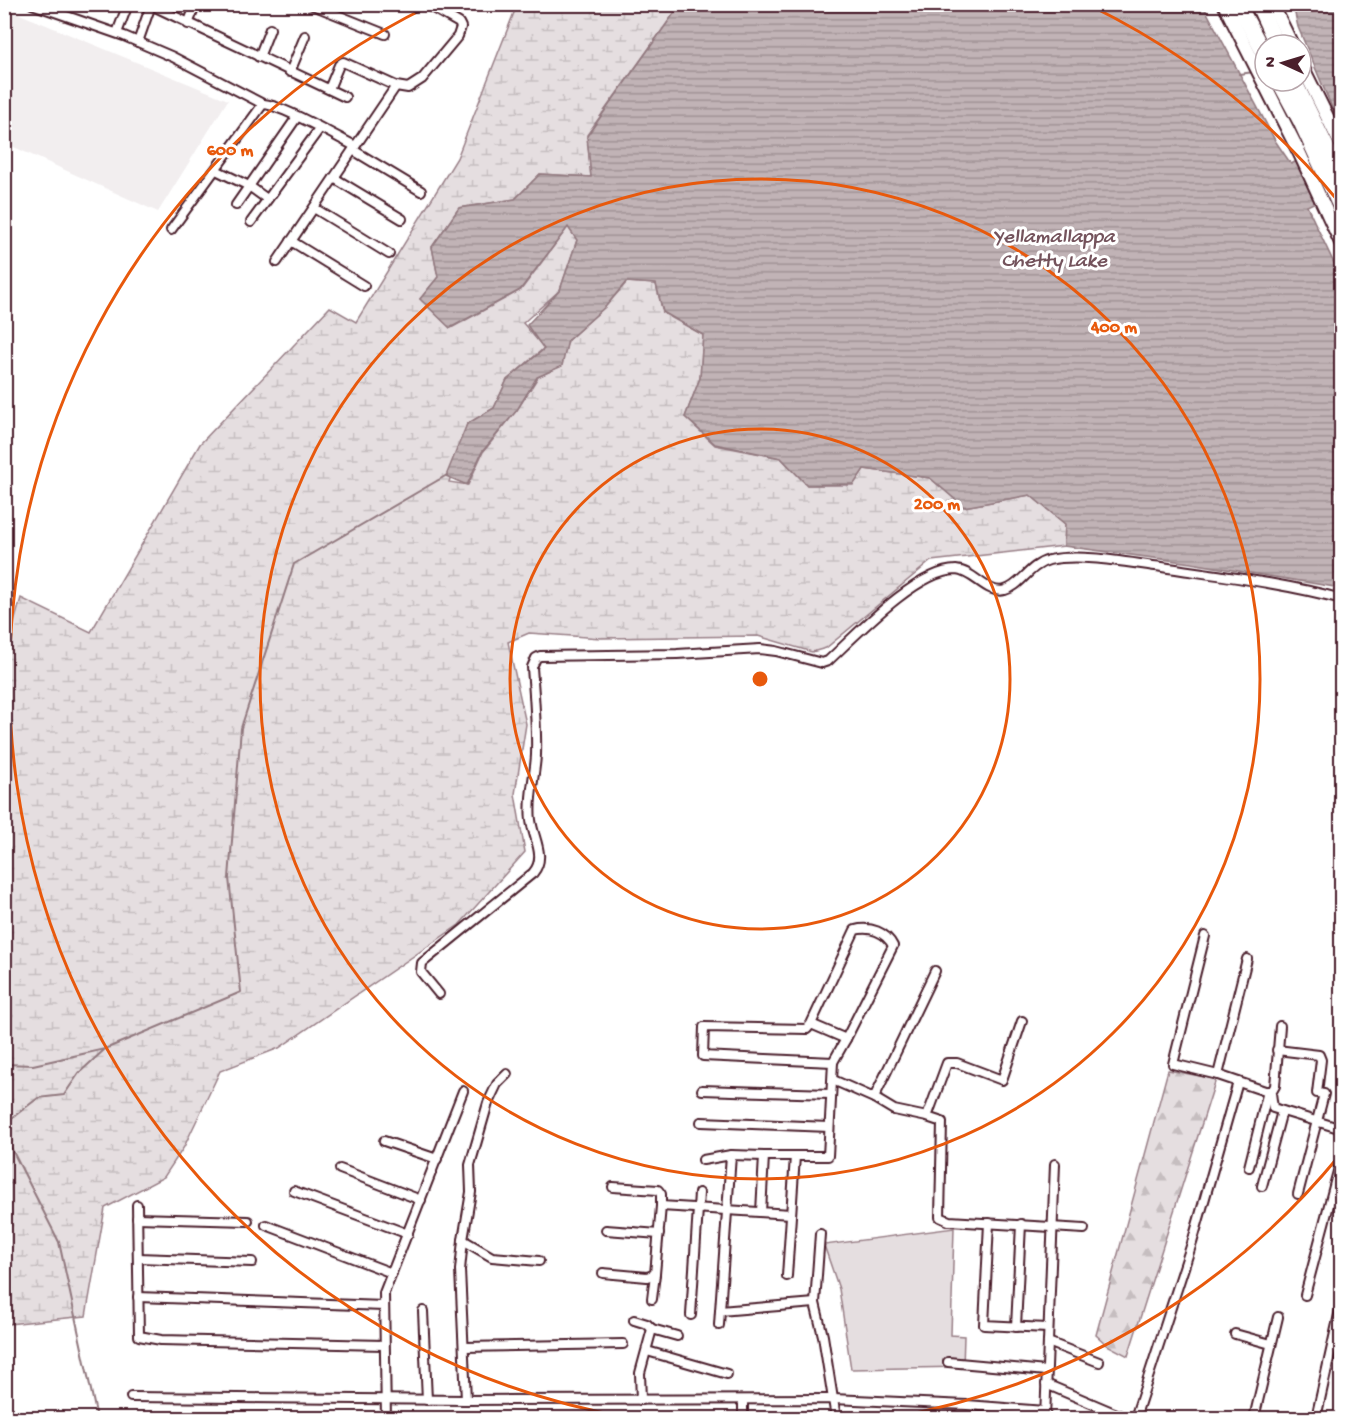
<svg xmlns="http://www.w3.org/2000/svg" width="1346" height="1423" font-family="'Gochi Hand',sans-serif">
	<defs>
		<pattern id="forest-firs" width="22" height="20" patternUnits="userSpaceOnUse" patternTransform="scale(1.5)"><rect width="22" height="20" fill="#e5dee0"/><path d="M5 1l3.5 6h-7zM16 11l3.5 6h-7z" fill="#c6bec0"/></pattern>
		<pattern id="wetland-marsh" width="20" height="14" patternUnits="userSpaceOnUse" patternTransform="scale(1.5)"><rect width="20" height="14" fill="#e5dee0"/><path d="M1 5h8M5 5V1M11 12h8M15 12V8" fill="none" stroke="#c6bec0"/></pattern>
		<pattern id="water-rules" width="6" height="5" patternUnits="userSpaceOnUse" patternTransform="scale(1.5)"><rect width="6" height="5" fill="#c1b3b6"/><path d="M0 2.5h6" fill="none" stroke="#9f9194"/></pattern>
	</defs>
	<rect width="100%" height="100%" fill="#fff"/>
	<filter id="ink" filterUnits="userSpaceOnUse"><feTurbulence type="fractalNoise" baseFrequency=".0167" numOctaves="2"/><feDisplacementMap in="SourceGraphic" scale="12" xChannelSelector="R" yChannelSelector="G"/><feConvolveMatrix kernelMatrix="1 2 1 2 8 2 1 2 1" color-interpolation-filters="sRGB"/></filter>
	<g filter="url(#ink)">
		<polygon fill="#f2eeef" points="5,8 228,100 158,212 5,143"/>
		<polygon fill="#e5dee0" stroke="#987e86" stroke-width="1.5" points="954,1228 951,1335 964,1336 963,1367 851,1369 839,1289 824,1245"/>
		<polygon fill="url(#forest-firs)" stroke="#987e86" stroke-width="1.5" points="1168,1070 1216,1079 1128,1356 1107,1345 1096,1335"/>
		<polygon fill="url(#wetland-marsh)" stroke="#987e86" stroke-width="1.5" points="517,5 680,5 587,135 591,177 540,174 515,199 459,208 432,247 438,277 420,299 451,328 521,290 568,227 577,240 560,290 523,323 544,348 507,380 494,408 467,424 449,482 468,485 483,452 517,410 538,377 561,366 568,340 606,306 627,282 656,284 663,313 703,335 700,378 685,417 715,445 781,458 807,485 853,485 864,469 930,478 964,507 1030,495 1065,524 1064,546 931,561 826,648 812,652 758,636 601,638 529,633 508,642 526,724 515,794 525,852 459,925 279,1048 220,1071 184,1147 164,1177 105,1208 86,1316 8,1324 5,1335 4,658 21,598 91,632 200,444 330,307 356,322 457,158"/>
		<g fill="url(#water-rules)" stroke="#91787e" stroke-width="1.5">
			<polygon points="680,5 1203,5 1276,142 1291,164 1341,139 1341,190 1307,206 1341,278 1341,588 1191,563 1064,546 1065,524 1030,495 964,507 930,478 864,469 854,484 807,485 781,458 715,444 685,417 700,378 703,335 663,312 656,284 626,282 606,306 568,340 562,366 537,377 517,410 482,452 467,485 446,476 467,424 494,408 507,380 544,349 527,325 560,290 577,240 568,227 520,290 450,328 420,299 438,277 432,247 459,208 515,199 540,174 591,177 587,136"/>
			<polygon points="1293,5 1341,5 1341,129 1298,27"/>
		</g>
		<g fill="none" stroke-linecap="round" stroke-linejoin="round">
			<g stroke="#91787e" stroke-width="2">
				<polyline points="1239,74 1254,72"/>
				<polyline points="4,1064 33,1065 105,1049 241,992 229,878 241,728 294,564 447,475"/>
				<polyline points="4,1124 38,1098 64,1095 79,1073 104,1050"/>
				<polyline points="4,1134 59,1242 97,1418"/>
			</g>
			<defs>
				<g id="street">
					<path d="M 32,4 L 124,36 L 173,57 L 263,104 C 280,104 337,137 355,146"/>
					<polyline points="310,4 385,34"/>
					<polyline points="188,24 196,4"/>
					<polyline points="117,33 128,4"/>
					<polyline points="138,42 151,5 345,97"/>
					<polyline points="259,57 270,29"/>
					<polyline points="290,72 305,36"/>
					<polyline points="329,89 339,65 343,62 396,86 408,88 422,79 458,36 461,27 459,23 426,4"/>
					<polyline points="353,150 421,191"/>
					<polyline points="216,170 249,186 267,199"/>
					<polyline points="334,178 402,219"/>
					<polyline points="236,205 297,117"/>
					<polyline points="314,208 389,254"/>
					<polyline points="251,222 320,128"/>
					<polyline points="171,230 263,104"/>
					<polyline points="291,241 364,286"/>
					<polyline points="277,262 396,86"/>
					<polyline points="1205,936 1173,1064 1218,1075 1271,1093"/>
					<path d="M 439,994 L 421,972 L 422,963 L 533,873 C 547,857 533,838 531,820 C 528,799 535,776 536,755 C 537,726 534,696 532,667 L 536,658 L 540,656 L 677,654 L 760,649 L 776,651 L 822,663 L 828,661 C 856,635 917,570 956,570 C 974,571 987,595 1005,590 C 1021,586 1029,565 1049,560 C 1082,553 1129,563 1162,567 C 1222,576 1283,583 1342,599"/>
					<polyline points="1022,1021 1002,1080 957,1063 947,1063 927,1117 942,1122 940,1217 949,1221 1084,1229"/>
					<path d="M 811,1024 L 846,1039 L 893,946 C 886,932 870,926 855,930 L 811,1024 L 807,1029 L 704,1027 L 703,1056 L 833,1062"/>
					<polyline points="1280,1026 1275,1086 1271,1093 1273,1108 1342,1129"/>
					<polyline points="1277,1050 1319,1055 1321,1060 1317,1093 1324,1094 1298,1194"/>
					<polyline points="1218,1075 1247,959"/>
					<polyline points="833,1080 874,1098 894,1110 927,1117"/>
					<polyline points="702,1090 831,1094"/>
					<polyline points="874,1098 935,971"/>
					<polyline points="701,1122 829,1127"/>
					<polyline points="384,1141 437,1159"/>
					<polyline points="703,1160 731,1155 764,1156"/>
					<polyline points="1249,1167 1268,1091"/>
					<polyline points="340,1169 421,1200"/>
					<polyline points="1262,1186 1282,1111"/>
					<polyline points="613,1187 658,1190 661,1194 661,1206 791,1214"/>
					<polyline points="294,1191 408,1234"/>
					<polyline points="137,1205 139,1336 161,1340 384,1345"/>
					<polyline points="761,1212 764,1156 828,1156 833,1062 846,1039"/>
					<polyline points="137,1218 248,1221"/>
					<polyline points="989,1223 984,1325 1048,1328"/>
					<polyline points="266,1225 392,1273"/>
					<polyline points="606,1230 659,1234"/>
					<polyline points="820,1234 815,1303 823,1336 836,1418"/>
					<polyline points="463,1240 492,1257 539,1261"/>
					<polyline points="138,1258 252,1262"/>
					<polyline points="603,1273 647,1277 655,1274 661,1206"/>
					<polyline points="787,1276 795,1156"/>
					<polyline points="1305,1295 1342,1156"/>
					<polyline points="138,1297 384,1306"/>
					<polyline points="652,1299 655,1274"/>
					<polyline points="423,1311 427,1400"/>
					<polyline points="720,1311 815,1303"/>
					<polyline points="691,1315 699,1193"/>
					<polyline points="634,1320 647,1324 652,1329 640,1373 641,1400"/>
					<polyline points="719,1325 731,1155"/>
					<polyline points="1016,1327 1021,1224"/>
					<polyline points="652,1329 677,1336"/>
					<polyline points="1235,1334 1271,1344"/>
					<polyline points="1048,1342 1099,1362"/>
					<polyline points="465,1347 623,1344"/>
					<polyline points="647,1351 727,1374"/>
					<polyline points="948,1362 1046,1371"/>
					<polyline points="1046,1384 1126,1418"/>
					<polyline points="131,1397 466,1400 833,1399 967,1405 1045,1411"/>
					<polyline points="466,1400 460,1270 463,1240 471,1192 470,1165 488,1103 497,1084 507,1074"/>
					<polyline points="743,1400 743,1418"/>
					<polyline points="386,1418 384,1293 463,1091"/>
					<polyline points="1045,1418 1055,1164"/>
					<polyline points="1135,1418 1192,1243 1238,1082"/>
					<polyline points="1254,1418 1278,1317"/>
					<polyline points="1316,1418 1342,1301"/>
				</g>
				<g id="primary">
					<polyline points="1224,4 1300,154 1342,245"/>
					<polyline points="1272,4 1292,45"/>
					<polyline points="1301,64 1342,147"/>
				</g>
				<g id="highway">
					<polyline points="1238,4 1265,55"/>
					<polyline points="1258,4 1277,45"/>
					<polyline points="1279,81 1301,122 1342,210"/>
					<polyline points="1294,81 1342,179"/>
				</g>
			</defs>
			<use href="#street" stroke="#4a1f2b" stroke-width="12"/>
			<use href="#primary" stroke="#4a1f2b" stroke-width="16"/>
			<use href="#highway" stroke="#4a1f2b" stroke-width="20"/>
			<use href="#street" stroke="#fff" stroke-width="8"/>
			<use href="#primary" stroke="#fff" stroke-width="12"/>
			<use href="#highway" stroke="#fff" stroke-width="15"/>
		</g>
	</g>
	<g fill="none" stroke="#e8590c" stroke-width="3">
		<circle cx="760" cy="679" r="250"/>
		<circle cx="760" cy="679" r="500"/>
		<path d="M1339 1156A750 750 0 0 1 890 1418M630 1418A750 750 0 0 1 431 5M1089 5A750 750 0 0 1 1339 202"/>
	</g>
	<g text-anchor="middle" dominant-baseline="central" stroke-width="6" stroke-linejoin="round" paint-order="stroke">
		<g font-size="21" font-style="italic" fill="#74535c" stroke="#fff">
			<text x="1054" y="238">Yellamallappa<tspan x="1054" dy="24">Chetty Lake</tspan></text>
		</g>
	</g>
	<circle cx="760" cy="679" r="9" fill="#e8590c" stroke="#fff" stroke-width="3"/>
	<g font-size="18" text-anchor="middle" font-weight="bold" fill="#e8590c" stroke="#fff" stroke-width="6" stroke-linejoin="round" paint-order="stroke">
		<text x="230" y="155">600 m</text>
		<text x="1114" y="332">400 m</text>
		<text x="937" y="509">200 m</text>
	</g>
	<rect width="1346" height="1423" fill="none" stroke="#fff" stroke-width="24"/>
	<rect x="12" y="12" width="1322" height="1399" fill="none" stroke="#4a1f2b" stroke-width="2" filter="url(#ink)"/>
	<g transform="translate(1283 63) rotate(274)"><circle r="28" fill="#ffffff" stroke="#b7a5aa" stroke-width="1.5"/>
	<path d="M0-4.5L10 22L0 15L-10 22Z" fill="#4a1f2b"/>
	<text y="-9" font-size="16" font-weight="bold" text-anchor="middle" fill="#4a1f2b">N</text>
	</g>
</svg>
